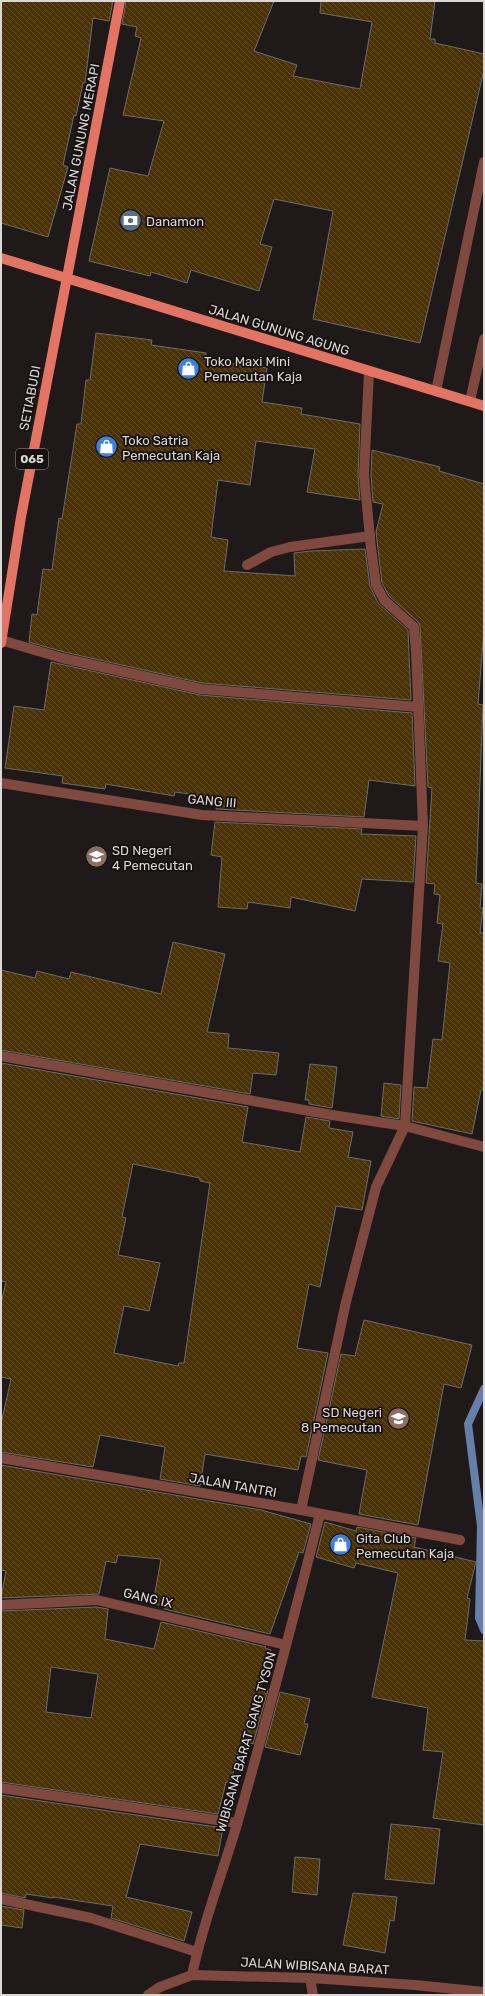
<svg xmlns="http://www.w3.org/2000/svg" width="485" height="1996" font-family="Rubik,sans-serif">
	<defs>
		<pattern id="building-back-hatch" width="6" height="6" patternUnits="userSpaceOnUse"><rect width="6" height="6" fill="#4a3207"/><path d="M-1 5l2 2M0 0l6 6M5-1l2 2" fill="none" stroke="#644f2a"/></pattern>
	</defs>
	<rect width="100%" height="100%" fill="#1f1a19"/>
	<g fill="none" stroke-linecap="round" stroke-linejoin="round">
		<polyline stroke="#647fa9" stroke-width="8" points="484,1389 468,1424 481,1526 479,1618 484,1630"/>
	</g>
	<g fill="url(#building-back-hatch)" stroke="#6e6b67" fill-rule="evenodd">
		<polygon points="1,1 113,1 109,21 93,18 85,83 83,83 76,116 74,115 63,165 68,167 48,237 1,223"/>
		<polygon points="126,1 274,1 254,51 297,65 293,76 360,89 372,22 320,13 321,1 435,1 430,39 435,39 435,43 484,54 484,70 420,343 313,319 333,211 274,199 260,244 272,247 259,291 191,270 187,283 151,272 150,276 89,261 110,168 148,176 164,121 123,115 141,38 135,36 137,27 122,24"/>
		<polygon points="96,333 152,340 151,345 206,353 205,360 267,368 262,402 302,408 301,414 360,424 358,475 360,500 307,492 315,449 256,441 250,485 218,480 211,537 228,540 224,571 295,576 294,553 311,551 365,549 370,586 378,603 408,630 411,700 202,683 64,652 29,642 32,614 37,615 43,569 52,570 59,518 62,519 77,424 81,424 86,380 90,380"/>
		<polygon points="372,450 440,467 439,471 484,484 484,630 478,704 483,705 476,883 482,884 480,908 483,908 480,933 484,933 484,1090 481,1090 472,1134 412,1121 414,1087 427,1088 433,1039 442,1040 450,963 438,961 443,924 437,923 440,895 434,894 435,884 426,883 432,788 428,787 420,626 418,622 389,596 382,583 376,532 383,504 373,502 371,475"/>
		<polygon points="51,662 200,695 412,713 415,786 369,780 364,817 216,809 218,798 175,792 174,796 106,784 105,789 62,783 63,776 5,768 14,706 44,710"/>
		<polygon points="215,822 362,829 361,834 416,836 413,882 362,879 355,911 291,897 290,908 248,902 247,909 218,907 222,857 211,855"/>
		<polygon points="173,942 225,954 207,1032 229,1034 228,1048 279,1053 276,1075 253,1073 250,1094 1,1050 1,970 35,978 37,971 69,979 71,972 161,994"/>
		<path d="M 1,1063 L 248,1107 L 242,1142 L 300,1152 L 306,1117 L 330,1121 L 329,1128 L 353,1132 L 348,1157 L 371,1161 L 362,1210 L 336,1206 L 320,1287 L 309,1284 L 297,1348 L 328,1353 L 306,1457 L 301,1456 L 298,1470 L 205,1454 L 200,1486 L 160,1479 L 165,1447 L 100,1435 L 93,1467 L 1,1452 L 1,1424 L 11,1379 L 1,1377 L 1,1304 L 6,1282 L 1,1281 ZM 133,1164 L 200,1178 L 200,1181 L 210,1183 L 184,1363 L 179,1363 L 178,1366 L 114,1353 L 124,1306 L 149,1311 L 160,1263 L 118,1255 L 126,1218 L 122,1217 Z"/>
		<polygon points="310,1064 337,1067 332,1108 309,1104 309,1100 305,1100"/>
		<polygon points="384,1083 401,1085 399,1119 381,1116"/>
		<polygon points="364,1320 472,1345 461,1388 444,1384 418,1525 359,1514 367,1470 318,1460 341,1354 355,1356"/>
		<polygon points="1,1465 261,1510 311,1524 303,1553 299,1552 270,1634 164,1609 165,1606 153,1604 161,1559 118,1555 116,1563 106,1561 99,1594 1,1598 6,1571 1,1570"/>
		<polygon points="325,1522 356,1531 357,1527 416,1538 414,1547 476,1562 467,1598 470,1599 465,1640 484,1641 484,1825 433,1818 443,1752 423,1750 428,1708 372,1697 398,1573 356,1563 354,1568 316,1557"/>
		<path d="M 96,1607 L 108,1609 L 105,1639 L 154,1649 L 161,1622 L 266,1647 L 265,1648 L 271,1650 L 260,1688 L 268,1690 L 253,1744 L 248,1742 L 244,1755 L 238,1753 L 231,1783 L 226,1782 L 218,1814 L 1,1782 L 1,1611 ZM 51,1667 L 98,1674 L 91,1718 L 46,1712 Z"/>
		<polygon points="280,1692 310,1699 304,1724 308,1724 300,1755 265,1747"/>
		<polygon points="1,1795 223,1828 218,1856 140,1844 126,1897 192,1912 184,1941 111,1918 113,1906 53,1897 53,1898 26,1894 25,1898 1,1893"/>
		<polygon points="391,1824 440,1829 434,1884 385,1879"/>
		<polygon points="295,1857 320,1859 317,1895 292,1892"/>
		<polygon points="353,1893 397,1897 394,1921 390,1920 385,1953 343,1945"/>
		<polygon points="1,1906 24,1910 22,1928 1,1925"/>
	</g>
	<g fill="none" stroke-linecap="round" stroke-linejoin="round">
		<g stroke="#7f4940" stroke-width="10">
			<polyline points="369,372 364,475 371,548 376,585 384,600 414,627 416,651 423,826 405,1126 484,1147"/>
			<polyline points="436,391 484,162"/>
			<polyline points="470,401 484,339"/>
			<polyline points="247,565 271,552 290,547 370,536"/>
			<polyline points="1,640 62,658 201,689 418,707"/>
			<polyline points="1,783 202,815 423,826"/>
			<polyline points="1,1056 332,1115 405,1126 376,1187 346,1302 301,1510"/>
			<polyline points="1,1458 301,1510 460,1540"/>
			<polyline points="1,1605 97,1600 286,1645"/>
			<polyline points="1,1788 237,1823"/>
			<polyline points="1,1899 91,1918 197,1952"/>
			<path d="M 192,1975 C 203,1922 223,1872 238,1821 C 267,1719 294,1617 320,1514"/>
			<polyline points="310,1978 313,1995"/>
			<polyline points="148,1995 160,1987 192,1975 310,1978 415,1985 484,1992"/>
		</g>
		<g stroke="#e37362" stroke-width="10">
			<polyline points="1,258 484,406"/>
			<polyline points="1,643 21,517 120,1"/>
		</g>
	</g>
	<defs>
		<symbol id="bank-disc" viewBox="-11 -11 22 22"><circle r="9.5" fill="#5c6f8a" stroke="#161110"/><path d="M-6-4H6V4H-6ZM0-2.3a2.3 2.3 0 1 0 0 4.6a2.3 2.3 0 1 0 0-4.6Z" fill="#fff"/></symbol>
		<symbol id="shop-disc" viewBox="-11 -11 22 22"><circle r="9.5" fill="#3f7fe0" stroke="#161110"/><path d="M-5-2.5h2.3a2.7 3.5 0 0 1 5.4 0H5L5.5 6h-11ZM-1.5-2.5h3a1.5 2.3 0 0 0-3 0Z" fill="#fff"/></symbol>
		<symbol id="school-disc" viewBox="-11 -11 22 22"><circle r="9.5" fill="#8d6e63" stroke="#161110"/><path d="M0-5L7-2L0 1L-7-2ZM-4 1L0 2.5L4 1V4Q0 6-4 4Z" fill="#fff"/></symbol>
	</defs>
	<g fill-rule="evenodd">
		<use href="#bank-disc" x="118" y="208" width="25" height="25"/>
		<use href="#shop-disc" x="176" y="356" width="25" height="25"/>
		<use href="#shop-disc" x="94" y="434" width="25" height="25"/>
		<use href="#school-disc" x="84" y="844" width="25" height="25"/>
		<use href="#school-disc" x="386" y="1406" width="25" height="25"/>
		<use href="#shop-disc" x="328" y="1532" width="25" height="25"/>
	</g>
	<g text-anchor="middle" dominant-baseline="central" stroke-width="3.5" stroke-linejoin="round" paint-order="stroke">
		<rect fill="#161110" stroke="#9f9c9b" stroke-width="1" x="16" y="449" width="32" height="20" rx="3"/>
		<g font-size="12" font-weight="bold" fill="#dad7d6">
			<text x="32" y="459">065</text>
		</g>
		<g font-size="13" fill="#dad7d6" stroke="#161110">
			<text transform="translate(81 137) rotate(-79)">JALAN GUNUNG MERAPI</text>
			<text transform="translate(279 330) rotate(17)">JALAN GUNUNG AGUNG</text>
			<text transform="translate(30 398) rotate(-79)">SETIABUDI</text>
			<text transform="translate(212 801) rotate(5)">GANG III</text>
			<text transform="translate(233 1485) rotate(10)">JALAN TANTRI</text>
			<text transform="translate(148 1598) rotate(13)">GANG IX</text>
			<text transform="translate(246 1742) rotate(-74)">WIBISANA BARAT GANG TYSON</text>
			<text transform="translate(315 1966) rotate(3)">JALAN WIBISANA BARAT</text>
		</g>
		<g font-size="13" fill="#dad7d6" stroke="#161110" text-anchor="start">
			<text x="146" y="221">Danamon</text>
			<text x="204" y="361">Toko Maxi Mini<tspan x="204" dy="15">Pemecutan Kaja</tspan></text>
			<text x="122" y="440">Toko Satria<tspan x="122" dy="15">Pemecutan Kaja</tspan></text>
			<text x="112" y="850">SD Negeri<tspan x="112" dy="15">4 Pemecutan</tspan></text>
			<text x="382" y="1412" text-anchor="end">SD Negeri<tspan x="382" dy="15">8 Pemecutan</tspan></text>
			<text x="356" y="1538">Gita Club<tspan x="356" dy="15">Pemecutan Kaja</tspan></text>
		</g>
	</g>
	<rect width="485" height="1996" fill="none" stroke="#dad7d6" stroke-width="4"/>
</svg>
